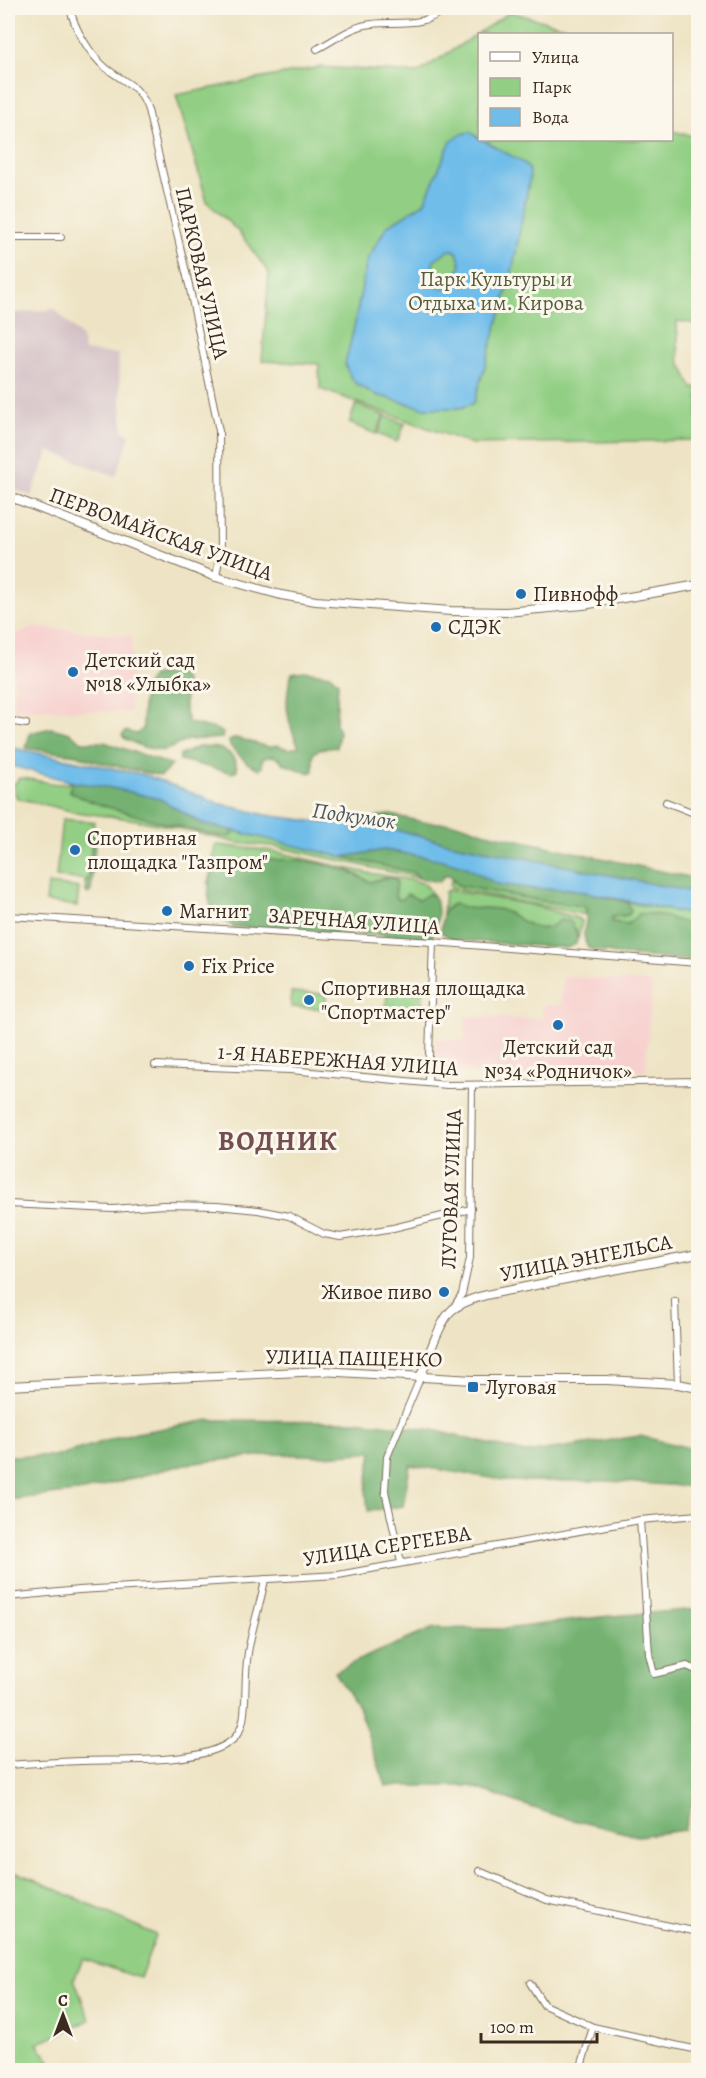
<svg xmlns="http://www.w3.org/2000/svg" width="706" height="2078" font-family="Alegreya,serif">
	<rect width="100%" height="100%" fill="#fbf7ec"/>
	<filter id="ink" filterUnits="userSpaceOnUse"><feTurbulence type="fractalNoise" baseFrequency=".0167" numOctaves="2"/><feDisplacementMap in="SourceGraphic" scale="12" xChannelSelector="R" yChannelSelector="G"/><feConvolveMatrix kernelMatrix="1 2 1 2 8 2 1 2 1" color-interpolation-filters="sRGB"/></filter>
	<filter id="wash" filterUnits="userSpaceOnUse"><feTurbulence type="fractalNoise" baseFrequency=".008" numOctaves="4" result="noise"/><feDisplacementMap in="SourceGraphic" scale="24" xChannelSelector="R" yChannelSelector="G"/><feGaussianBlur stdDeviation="1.35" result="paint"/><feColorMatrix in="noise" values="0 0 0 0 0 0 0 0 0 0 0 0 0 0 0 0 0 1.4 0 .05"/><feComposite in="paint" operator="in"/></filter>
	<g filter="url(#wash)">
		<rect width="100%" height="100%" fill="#eee4c5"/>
		<g fill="#f7d0ce">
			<polygon points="33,627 132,636 130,712 14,709 15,634"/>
			<polygon points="563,976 652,983 646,1071 569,1072 548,1077 435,1069 436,1039 465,1041 466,1017 542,1019 544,1005 561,1006"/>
		</g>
		<polygon fill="#d2bec4" points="55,309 82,338 84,351 118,354 123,432 130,435 116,476 49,451 31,496 8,486 8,314"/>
		<g fill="#92cf84" stroke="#667c51" stroke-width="1.5">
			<polygon points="510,12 580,31 584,34 480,34 480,140 672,140 672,131 698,137 698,324 677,321 679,360 693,389 698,386 698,440 472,444 320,389 319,364 262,361 269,273 238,231 207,202 176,95 320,67 418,73"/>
			<polygon points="356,404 384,415 376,434 349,423"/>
			<polygon points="385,416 405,424 397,442 378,434"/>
			<path d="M 19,778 C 36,778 57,788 73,782 L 69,790 L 100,804 L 218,836 L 233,835 L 234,830 L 342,857 L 412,872 L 419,878 L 273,846 L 237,843 L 173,827 L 130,819 L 75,812 L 17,798 L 13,786 Z"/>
			<polygon points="62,819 94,822 88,880 56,877"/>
			<polygon points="218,845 272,851 368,873 412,880 425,884 433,895 428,895 419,900 399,900 395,896 397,882 384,878 370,882 348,870 235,860 213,872 208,885 215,846"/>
			<polygon points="452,880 458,885 463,886 541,901 582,906 586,909 587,915 451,888 450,883"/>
			<polygon points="48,884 79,888 77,906 46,902"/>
			<polygon points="448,890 535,906 577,918 582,921 578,939 576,929 553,927 537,929 501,910 485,908 470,909 454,904 451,905 443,913 445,892"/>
			<polygon points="627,902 698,916 698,927 639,914 628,924 612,922 612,917 628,915 631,911"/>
			<polygon points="387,991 423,993 422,1012 386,1010"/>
			<polygon points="291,992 326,994 326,1009 291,1007"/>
			<polygon points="8,1871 27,1876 156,1935 140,1978 83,1959 74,1979 90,2020 37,2044 57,2070 8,2070"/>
		</g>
		<g fill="#75b272" stroke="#586e48" stroke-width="1.5">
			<path d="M 304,671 L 331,675 L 338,682 L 336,725 L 339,732 L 337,747 L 319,749 L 313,754 L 313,771 L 309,773 L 283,764 L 280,759 L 272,756 L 262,759 L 262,767 L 259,769 L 247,763 L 230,746 L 229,741 L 236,738 L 269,747 L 277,745 L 288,749 L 299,747 C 287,722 283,701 292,673 Z"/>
			<path d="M 158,675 L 179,675 L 185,680 L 185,712 L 188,722 C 199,727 215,726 223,733 L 222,738 L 188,740 L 164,751 L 143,747 L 125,739 L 122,735 L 126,731 L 136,734 L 143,729 C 142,714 142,688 152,676 Z"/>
			<polygon points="51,728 70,733 82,742 104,742 172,765 161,776 94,761 77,755 26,748 30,733"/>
			<path d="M 198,747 C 216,746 235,748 237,770 L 232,773 L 180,760 L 180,755 Z"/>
			<path d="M 73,782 L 112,788 L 160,799 L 201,823 L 234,830 L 233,835 L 229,837 L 218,836 C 194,830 79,804 69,790 Z"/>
			<polygon points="391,815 423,822 460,824 486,833 698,879 698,893 444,842 367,823 380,816"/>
			<polygon points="93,833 96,835 91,891 88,894 86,892 85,880 88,880"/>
			<path d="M 384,850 L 439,859 L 464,866 L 498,884 L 535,889 L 571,889 L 627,902 L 631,911 L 628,915 L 612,917 L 612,922 L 628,924 L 639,914 L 655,914 L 697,926 L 698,961 L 621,955 L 588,948 C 579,931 589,925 586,909 L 582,906 L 541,901 L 463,886 L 458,885 L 450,875 L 445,875 L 439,882 L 419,878 L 412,872 L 342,857 Z"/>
			<path d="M 235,860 C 256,862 277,858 297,860 C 323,862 348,870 370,882 L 384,878 L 394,878 L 397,882 L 395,896 L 399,900 L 403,899 L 407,894 L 419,900 L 428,894 L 433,895 C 441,907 438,926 432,938 L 234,927 C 209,913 203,899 213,872 Z"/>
			<path d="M 454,904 C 459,905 463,907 468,908 C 479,910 490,906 501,910 C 523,917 538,941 560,920 L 570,921 C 575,928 579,935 576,944 L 567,948 L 454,940 L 441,932 L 443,913 L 451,905 Z"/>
			<polygon points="210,1420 357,1421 433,1430 525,1453 640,1436 698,1450 698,1487 608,1481 510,1481 410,1465 403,1506 368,1511 366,1490 372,1452 327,1456 275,1454 186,1464 84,1491 8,1500 8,1456 57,1456 125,1435"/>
			<polygon points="698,1609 698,1783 684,1830 638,1836 557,1816 470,1786 386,1786 359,1710 335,1672 361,1659 434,1628 505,1629 600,1617"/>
		</g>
		<g fill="#70bdea" stroke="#567484" stroke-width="1.5" fill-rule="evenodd">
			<path d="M 470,132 L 479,138 L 480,140 L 483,140 L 524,163 L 529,169 L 530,177 L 511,277 L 474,403 L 460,408 L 424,408 L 376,395 L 356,384 L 349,374 L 345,364 L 354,328 L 367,260 L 387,226 L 424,203 L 450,143 L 459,135 ZM 453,250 L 457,252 L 461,266 L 446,287 L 439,288 L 430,280 L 434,260 L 447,251 Z"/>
			<polygon points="8,747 145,775 221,804 266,815 326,823 337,820 367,823 444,842 698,893 698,916 571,889 535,889 497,884 464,866 438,859 384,850 342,857 201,823 160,799 112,788 73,782 8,765"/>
		</g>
	</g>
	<g filter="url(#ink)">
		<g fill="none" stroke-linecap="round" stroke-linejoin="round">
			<defs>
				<g id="minor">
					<path d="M 70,8 C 74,28 90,55 106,68 C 126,84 139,84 148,110 L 189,285 L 219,431 L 220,553 L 216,577"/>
					<path d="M 317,49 C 335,40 351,26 372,24 C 394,21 429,28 443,8"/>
					<polyline points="8,237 61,237"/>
					<polyline points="8,721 26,724"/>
					<polyline points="666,802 694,813 698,813"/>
					<polyline points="8,916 433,942 698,963"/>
					<polyline points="155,1065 291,1070 447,1085 698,1081"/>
					<polyline points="428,1083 433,942"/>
					<polyline points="8,1204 113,1209 163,1205 217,1206 258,1210 289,1216 324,1234 340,1237 393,1228 471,1209"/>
					<polyline points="675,1301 678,1384"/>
					<polyline points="453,1308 462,1294 470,1258 472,1085"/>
					<polyline points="640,1520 649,1654 654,1674 687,1666 698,1671"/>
					<polyline points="401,1562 385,1491 387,1457 421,1376"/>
					<polyline points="8,1597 79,1590 338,1575 640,1520 698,1515"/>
					<path d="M 8,1765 C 32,1763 56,1762 81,1761 C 117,1759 213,1766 236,1736 C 244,1726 244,1714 245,1701 C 246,1681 245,1662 250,1642 C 254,1621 261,1602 265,1579"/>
					<polyline points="479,1871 547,1900 698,1932"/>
					<polyline points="530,1983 544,2005 593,2027 698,2050"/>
					<polyline points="580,2070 593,2027"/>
				</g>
				<g id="tertiary">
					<polyline points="8,496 216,577 281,595 316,601 451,611 506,612 583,605 698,585"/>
					<path d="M 421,1376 C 426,1361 441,1319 452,1310 C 471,1295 503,1292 526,1287 C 584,1275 641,1265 698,1254"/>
					<polyline points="8,1386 322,1371 473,1380 607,1380 678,1384 698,1388"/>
				</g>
			</defs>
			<use href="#minor" stroke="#7a6b58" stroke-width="8"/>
			<use href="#tertiary" stroke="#7a6b58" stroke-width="10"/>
			<use href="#minor" stroke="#fff" stroke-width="6"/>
			<use href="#tertiary" stroke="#fff" stroke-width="8"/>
		</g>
	</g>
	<g fill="#1f6fb2" stroke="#fbf7ec" stroke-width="2">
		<circle cx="521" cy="594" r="6"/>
		<circle cx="436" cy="627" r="6"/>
		<circle cx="73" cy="672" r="6"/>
		<circle cx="75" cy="850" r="6"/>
		<circle cx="167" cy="911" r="6"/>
		<circle cx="189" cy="966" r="6"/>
		<circle cx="309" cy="1000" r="6"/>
		<circle cx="558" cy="1025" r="6"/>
		<circle cx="444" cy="1292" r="6"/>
		<rect x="467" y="1381" width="12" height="12" rx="3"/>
	</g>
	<g text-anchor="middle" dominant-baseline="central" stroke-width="6" stroke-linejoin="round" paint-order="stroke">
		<g font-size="21" fill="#3b2a1e" stroke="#fbf7ec">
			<text transform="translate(202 273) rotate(77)">ПАРКОВАЯ УЛИЦА</text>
			<text transform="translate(161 534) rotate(20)">ПЕРВОМАЙСКАЯ УЛИЦА</text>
			<text transform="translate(354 921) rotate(4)">ЗАРЕЧНАЯ УЛИЦА</text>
			<text transform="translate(338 1060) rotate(4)">1-Я НАБЕРЕЖНАЯ УЛИЦА</text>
			<text transform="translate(451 1189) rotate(-88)">ЛУГОВАЯ УЛИЦА</text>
			<text transform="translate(586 1258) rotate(-11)">УЛИЦА ЭНГЕЛЬСА</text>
			<text transform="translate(354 1358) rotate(1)">УЛИЦА ПАЩЕНКО</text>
			<text transform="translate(387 1546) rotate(-9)">УЛИЦА СЕРГЕЕВА</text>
		</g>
		<g font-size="21" fill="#555c3d" stroke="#fbf7ec">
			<text x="496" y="279">Парк Культуры и<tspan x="496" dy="24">Отдыха им. Кирова</tspan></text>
		</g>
		<g font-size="21" fill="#3b2a1e" stroke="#fbf7ec" text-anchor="start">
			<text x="533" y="594">Пивнофф</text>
			<text x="448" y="627">СДЭК</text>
			<text x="85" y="660">Детский сад<tspan x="85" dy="24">№18 «Улыбка»</tspan></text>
			<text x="87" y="838">Спортивная<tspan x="87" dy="24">площадка "Газпром"</tspan></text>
			<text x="179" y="911">Магнит</text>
			<text x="201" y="966">Fix Price</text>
			<text x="321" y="988">Спортивная площадка<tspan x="321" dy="24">"Спортмастер"</tspan></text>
			<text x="558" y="1047" text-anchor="middle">Детский сад<tspan x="558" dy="24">№34 «Родничок»</tspan></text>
			<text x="432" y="1292" text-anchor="end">Живое пиво</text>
			<text x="485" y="1387">Луговая</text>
		</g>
		<g font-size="22" font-style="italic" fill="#4b565b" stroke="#fbf7ec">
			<text transform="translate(354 816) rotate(8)">Подкумок</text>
		</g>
		<g font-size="27" font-weight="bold" letter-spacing="1.5" fill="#744f51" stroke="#fbf7ec">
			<text x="278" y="1141">ВОДНИК</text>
		</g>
	</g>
	<rect width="706" height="2078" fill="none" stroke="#fbf7ec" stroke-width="30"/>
	<rect x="478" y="33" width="195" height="108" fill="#fbf7ec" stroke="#aea59a" stroke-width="1.5"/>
	<rect x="490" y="52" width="30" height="9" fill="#ffffff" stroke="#aea59a" stroke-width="1.5"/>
	<text x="532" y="63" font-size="18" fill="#3b2a1e">Улица</text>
	<rect x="490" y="78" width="30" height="18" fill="#92cf84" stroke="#aea59a" stroke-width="1.5"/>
	<text x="532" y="93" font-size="18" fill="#3b2a1e">Парк</text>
	<rect x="490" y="108" width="30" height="18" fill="#70bdea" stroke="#aea59a" stroke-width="1.5"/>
	<text x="532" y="123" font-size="18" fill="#3b2a1e">Вода</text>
	<g transform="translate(63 2015)" stroke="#fbf7ec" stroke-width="4.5" paint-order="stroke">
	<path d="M0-4.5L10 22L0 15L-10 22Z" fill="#3b2a1e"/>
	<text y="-9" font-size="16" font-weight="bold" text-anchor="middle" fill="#3b2a1e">С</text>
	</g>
	<path d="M481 2033v9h116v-9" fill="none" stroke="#3b2a1e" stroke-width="3"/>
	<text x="490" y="2033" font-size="18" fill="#3b2a1e" stroke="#fbf7ec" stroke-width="4.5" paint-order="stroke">100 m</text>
</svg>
